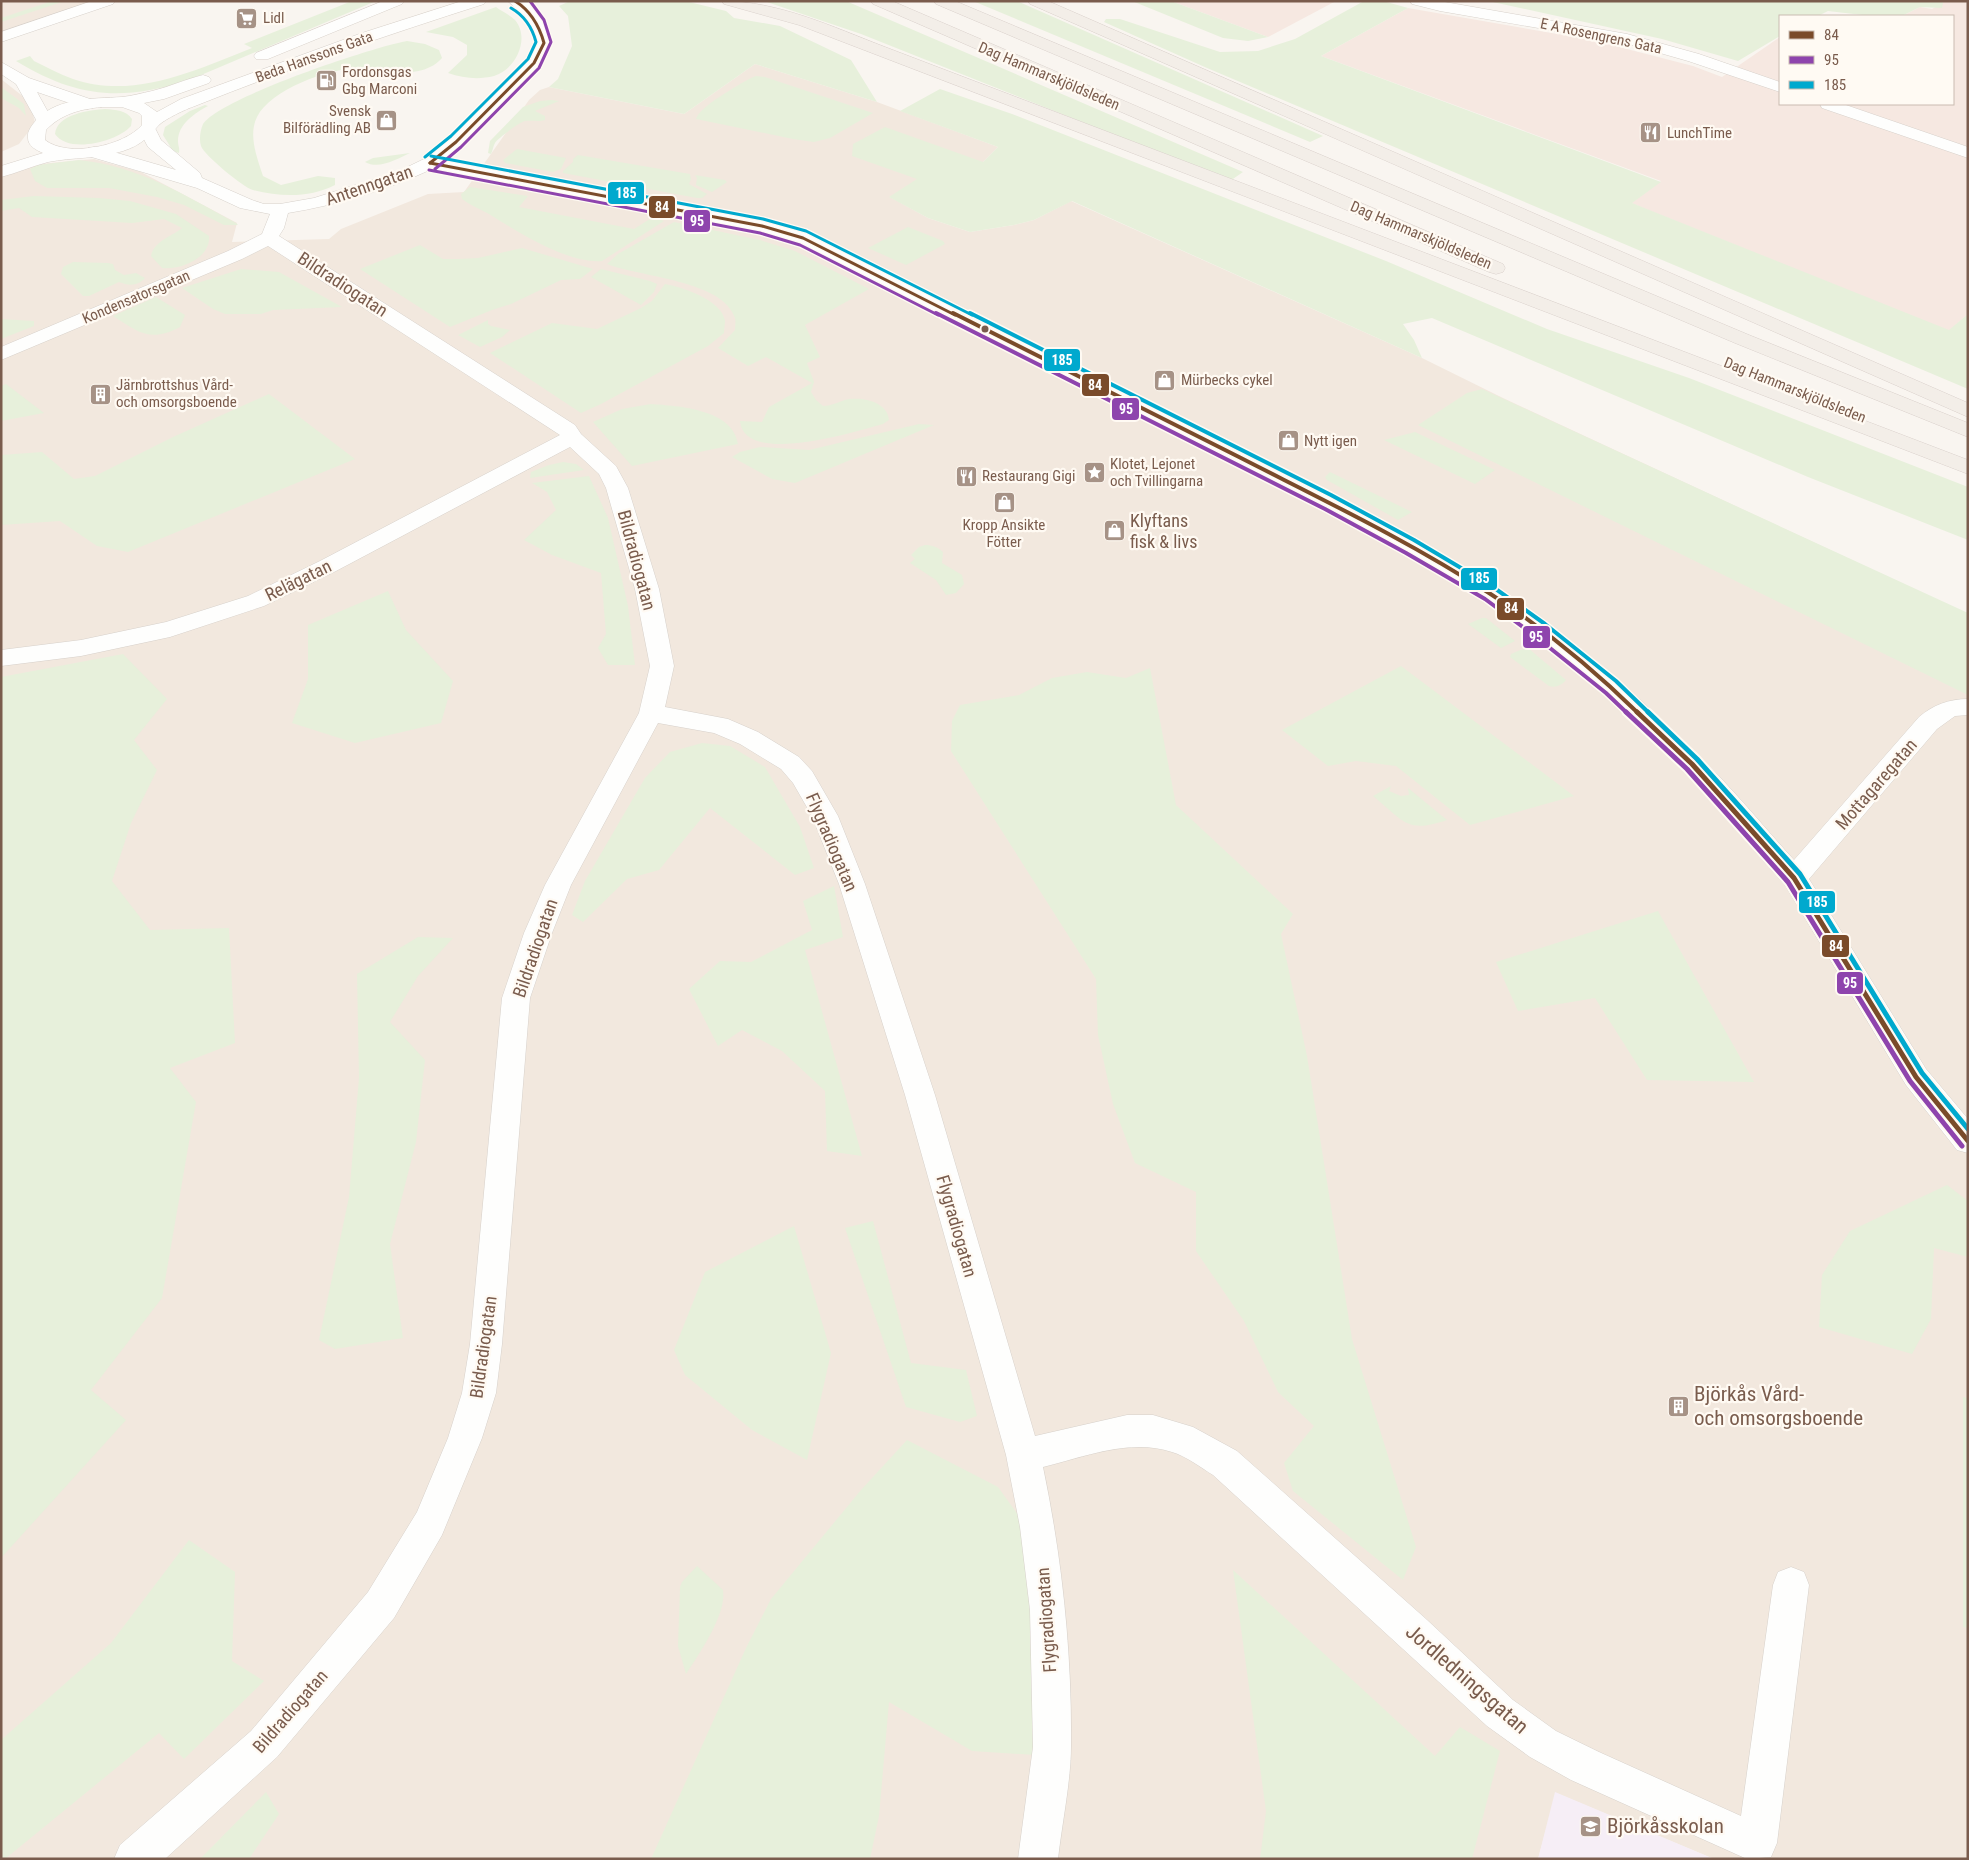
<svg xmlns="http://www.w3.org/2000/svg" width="1969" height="1860" font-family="'Roboto Condensed',sans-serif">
	<rect width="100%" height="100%" fill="#f9f5f0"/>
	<g fill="#f2e8de">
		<polygon points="1,1 99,1 1,34"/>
		<polygon points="755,64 877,102 998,147 983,162 890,197 928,218 970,232 1014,225 1034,220 1071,201 1422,358 1503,398 1968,614 1968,1859 1714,1859 1556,1793 1538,1859 1,1859 1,176 40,164 94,159 141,172 237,223 232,242 329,239 341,229 428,194 464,192 529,100 540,90 549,87 684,114"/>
		<polygon points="1,79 30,102 35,123 19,144 1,152"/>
	</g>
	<g fill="#f6e8e1">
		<polygon points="1171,1 1336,1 1268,37"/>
		<polygon points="1942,1 1968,1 1968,314 1949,331 1631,203 1661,181 1321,56 1408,8 1592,40 1693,66 1722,77 1780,37 1780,104 1953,104 1953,16 1902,16 1920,7 1932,9 1943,3"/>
	</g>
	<polygon fill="#f6eef6" points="1555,1792 1714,1859 1538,1859"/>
	<g fill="#e7f0db">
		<polygon points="52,1 65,1 1,22 1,18"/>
		<path d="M 352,1 L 376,1 L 187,81 C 121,101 77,98 16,61 L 30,56 L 34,61 C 47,67 59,74 73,79 C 134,100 196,70 252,48 L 244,44 Z"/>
		<polygon points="570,1 685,1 726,11 734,18 780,26 851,60 877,102 755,64 684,114 549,87 558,79 572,46 568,16 559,6"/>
		<polygon points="764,1 846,1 1243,172 1230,181 861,34"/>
		<polygon points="973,1 1017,1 1323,136 1310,142"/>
		<polygon points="1132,1 1171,1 1268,37 1248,41 1223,38"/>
		<polygon points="1364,1 1383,1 1408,8 1321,56 1661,182 1632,203 1949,330 1968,314 1968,389 1207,68 1104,22 1106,19 1120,19 1220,52 1258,51 1295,39"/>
		<polygon points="1488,1 1942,1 1943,3 1942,8 1920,7 1902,16 1871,16 1828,11 1818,16 1780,16 1780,36 1738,61 1662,39"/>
		<path d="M 496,7 C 501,11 510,15 515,20 C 531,39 515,70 494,76 C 478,80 463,78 448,73 L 467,55 L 467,45 L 453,37 L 426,32 Z"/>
		<path d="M 407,41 L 425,44 L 439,50 L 442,58 C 439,61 435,65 430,67 C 410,78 380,68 358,68 C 328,69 271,89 257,117 C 248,135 257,158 263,176 L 281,185 L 318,176 L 335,178 L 335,185 C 310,198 280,197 253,190 C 244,188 204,155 201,146 C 199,140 200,131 203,124 C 220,98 373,47 407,41 Z"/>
		<path d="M 756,76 L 765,77 L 873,113 L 830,138 L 814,142 L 793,139 L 696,119 C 699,107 738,85 751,78 Z"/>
		<polygon points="1,87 24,104 26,116 19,108 1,98"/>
		<polygon points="940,89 1012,114 1386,261 1547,329 1689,378 1968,487 1968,540 1808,477 1432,318 1403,324 1414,340 1422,358 1072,201 1034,220 1014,225 970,232 928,218 889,197 917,179 852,156 853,144 885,127 983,162 998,147 900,111"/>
		<path d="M 551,100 L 559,101 L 535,111 L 545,116 L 545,120 C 538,122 532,120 525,121 C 521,121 497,139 495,143 C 493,146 493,150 491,154 L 488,153 L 490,141 L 523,107 L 540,101 Z"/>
		<path d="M 205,105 L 208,106 C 195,113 178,124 178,141 C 178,146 180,148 179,153 L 173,151 L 163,135 L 165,127 L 190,111 Z"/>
		<path d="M 105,109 C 116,110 126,110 132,119 L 131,126 C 117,142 68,154 55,134 C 57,114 90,110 105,109 Z"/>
		<polygon points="517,149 566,158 561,169 553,172 505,163 503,160"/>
		<path d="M 410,153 C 397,159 379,170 365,162 L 373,158 Z"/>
		<polygon points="578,155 690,174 691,179 689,184 707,194 702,198 697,198 563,173 563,171 573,162 573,159"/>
		<path d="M 79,160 C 139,166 184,195 236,223 L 238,225 L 224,225 L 184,205 L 157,197 L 109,188 L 47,188 L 35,181 L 30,169 L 38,165 Z"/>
		<polygon points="695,175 725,180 727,182 712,192 696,185 697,178"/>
		<path d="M 470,187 L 528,196 L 519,207 L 634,229 L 653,217 L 664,221 L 602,261 C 568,264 518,232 489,214 C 480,209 470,205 462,199 L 461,194 Z"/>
		<path d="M 34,196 L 99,198 L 130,201 L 176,214 L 209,236 C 211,258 181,270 162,268 L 151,256 C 154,241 171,237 182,228 L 164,219 L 132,223 L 32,217 L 19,208 L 1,211 L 1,200 Z"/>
		<path d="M 674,222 L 760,240 L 795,251 L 869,289 L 805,325 L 820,357 L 807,363 L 814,382 L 811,392 L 816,400 L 823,406 C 833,406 841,400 850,399 C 865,397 888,403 889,420 L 883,424 C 857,431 744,467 740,421 L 762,422 L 769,407 L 812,383 L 766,357 L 748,366 L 718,348 L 735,330 C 735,327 736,321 735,318 C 723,280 639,277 607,264 L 618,254 Z"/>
		<polygon points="908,227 943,241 945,244 906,265 868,248"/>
		<polygon points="420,245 443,259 458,259 478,258 522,248 593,269 580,279 561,280 511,304 492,310 450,327 360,269"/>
		<path d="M 73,262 L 108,263 L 113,264 L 115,270 L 124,275 L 136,273 L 145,278 C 138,286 129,286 119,282 L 89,296 L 83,296 L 61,274 L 63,267 Z"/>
		<polygon points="241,269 279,272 342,307 273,310 261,314 225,314 213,309 182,288"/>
		<polygon points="601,269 650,281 657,284 654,292 641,305 591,277"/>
		<path d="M 665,284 C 682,287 722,300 725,321 C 725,324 724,329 724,333 L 708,346 L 601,404 L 581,413 L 490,353 L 552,323 L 597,329 L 641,308 L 652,301 Z"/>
		<path d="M 156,297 L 185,315 L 180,327 C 150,343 138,332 113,316 Z"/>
		<polygon points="1,319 34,321 34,326 1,339"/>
		<polygon points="488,320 488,324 491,326 510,330 502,337 480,347 458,335"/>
		<polygon points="6,384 44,413 1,421 1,386"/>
		<polygon points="1482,389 1968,613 1968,695 1418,425 1467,393"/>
		<polygon points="269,394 355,459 128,552 97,546 60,521 1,525 1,455 42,452 74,479 95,476 173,437"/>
		<path d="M 651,404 C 678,406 733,409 738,444 L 632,466 L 593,422 L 622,409 Z"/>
		<polygon points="919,424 934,425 795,483 772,479 732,457 740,452 760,447 809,450"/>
		<polygon points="1415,432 1495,470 1475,484 1384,440"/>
		<polygon points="563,462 576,464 584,470 530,478 531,472 549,465"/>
		<polygon points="1330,472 1412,512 1398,520 1327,480 1325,477"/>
		<polygon points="589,476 608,518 628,606 635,665 608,665 598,648 606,634 601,573 552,555 524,540 556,510 547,492 532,483"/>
		<path d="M 925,545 C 933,545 937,547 943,552 L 942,563 L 962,575 L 964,584 L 956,593 L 946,595 L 936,580 L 910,563 L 915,559 L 911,555 L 919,547 Z"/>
		<polygon points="388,591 406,630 453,681 441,723 355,743 292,723 308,679 308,625"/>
		<polygon points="1482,618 1486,618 1515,641 1501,648 1468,624"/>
		<path d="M 1525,648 L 1528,648 L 1566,680 C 1562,685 1556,688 1549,686 L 1510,657 L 1511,654 Z"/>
		<polygon points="123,654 167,699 134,740 157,770 131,823 112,881 150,930 229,928 235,1043 170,1068 196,1102 162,1298 91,1390 126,1420 1,1558 1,677"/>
		<polygon points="1401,666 1574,796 1470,825 1396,766 1356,761 1328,766 1282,730"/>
		<polygon points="1150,668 1176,805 1293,914 1281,934 1307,1056 1352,1339 1416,1547 1403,1580 1293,1491 1284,1463 1314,1426 1278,1392 1244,1321 1196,1251 1196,1192 1135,1163 1113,1104 1098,1035 1096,979 951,751 952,721 960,705 1019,695 1052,678 1087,672 1126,678"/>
		<polygon points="702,743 730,746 765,767 800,827 814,868 795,875 710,808 659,870 627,879 583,922 572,915 585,881 645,778 670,752"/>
		<path d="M 1391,786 L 1389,791 L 1401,796 L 1409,795 L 1408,788 L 1447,820 C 1406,834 1404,821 1373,796 Z"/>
		<polygon points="834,886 843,937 805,950 862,1156 827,1151 825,1091 782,1051 742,1030 718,1046 689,989 720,961 751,962 812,930 803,901"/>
		<polygon points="1658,911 1754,1082 1647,1080 1595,998 1518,1011 1496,962"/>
		<polygon points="418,937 453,938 418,976 390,1022 425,1060 416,1142 390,1244 403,1338 335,1349 319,1340 349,1197 359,1078 357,974"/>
		<polygon points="1947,1185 1968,1201 1968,1257 1934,1248 1931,1319 1912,1354 1819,1327 1822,1275 1850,1231"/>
		<polygon points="873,1221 911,1363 966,1370 977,1416 960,1422 906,1407 845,1228"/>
		<polygon points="794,1226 831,1353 807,1460 752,1430 685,1375 674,1350 705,1272"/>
		<polygon points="1963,1397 1968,1398 1968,1628 1963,1627"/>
		<polygon points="907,1440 998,1487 1032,1534 1036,1755 972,1751 889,1702 879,1816 870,1859 651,1859 746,1648 771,1599 861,1490"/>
		<polygon points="189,1540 235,1572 232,1661 264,1681 184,1759 159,1733 5,1859 1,1859 1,1740 111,1643"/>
		<path d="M 697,1566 L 723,1590 C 727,1614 699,1654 686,1674 L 678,1646 L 680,1587 L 682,1582 Z"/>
		<polygon points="1233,1570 1435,1756 1460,1727 1500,1751 1472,1859 1260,1859 1266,1811"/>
		<polygon points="266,1792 279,1814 249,1859 200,1859"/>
	</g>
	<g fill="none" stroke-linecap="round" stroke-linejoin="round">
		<defs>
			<g id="street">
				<polygon points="92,1 115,1 113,4 1,42 1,32"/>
				<path d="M 508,1 C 513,1 523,0 528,2 C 542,8 549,30 552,43 L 540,66 L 462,146 L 444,160 L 762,221 L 810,234 L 1336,497 C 1390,526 1446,554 1497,588 C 1571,636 1638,695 1700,757 C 1733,789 1763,826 1794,860 L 1919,717 C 1933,705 1949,699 1968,699 L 1968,715 L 1955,716 L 1937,729 L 1809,879 L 1926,1069 L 1968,1119 L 1968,1153 L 1957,1150 L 1906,1085 L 1785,885 L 1683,770 L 1602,693 L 1532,635 L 1481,598 L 1402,551 L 1320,507 L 884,285 L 796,242 L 759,231 L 432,169 C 387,190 337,205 288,213 L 284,228 L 279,236 L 575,425 L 581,434 L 616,466 L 628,488 L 659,589 L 674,666 L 665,707 L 728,719 L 758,732 L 799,757 L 812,771 L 838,816 L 865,884 L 935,1095 L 1035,1436 L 1127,1415 L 1153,1415 L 1193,1427 L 1237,1451 L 1426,1619 L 1513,1700 L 1556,1731 L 1599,1752 L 1741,1816 L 1773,1585 L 1778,1572 L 1791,1567 L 1804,1572 L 1809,1585 L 1777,1843 L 1771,1857 L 1747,1859 L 1571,1780 L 1530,1757 L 1487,1726 L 1213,1475 C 1200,1467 1186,1456 1172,1452 C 1130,1438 1084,1457 1043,1467 C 1062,1558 1072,1652 1071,1746 C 1071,1781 1062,1823 1058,1859 L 1018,1859 L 1033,1747 L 1030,1610 L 1020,1527 L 1006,1455 L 905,1095 L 839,884 L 812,816 L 793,783 L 781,769 L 740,744 L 714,733 L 658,723 L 571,885 L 552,933 L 530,998 L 502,1344 L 496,1393 L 482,1438 L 442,1535 L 394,1618 L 277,1757 L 165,1859 L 114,1859 L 120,1845 L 251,1731 L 368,1592 L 417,1512 L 448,1438 L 462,1393 L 470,1344 L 502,998 L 524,933 L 545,885 L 639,713 L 650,666 L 635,589 L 606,488 L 599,474 L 570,447 L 336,571 L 264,606 L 170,637 L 81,656 L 1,666 L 1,650 L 81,640 L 166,622 L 248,596 L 320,561 L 560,435 L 268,246 L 242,259 L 1,360 L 1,347 L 228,251 L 262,234 L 270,214 L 240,208 L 197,188 L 88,156 L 85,152 L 88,148 L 94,147 L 100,148 L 176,170 L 148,147 L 139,130 L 142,126 L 154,126 L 161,140 L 200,173 L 202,178 L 252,200 L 264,204 L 280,204 L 314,198 L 397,172 L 424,159 L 450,138 L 527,61 L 536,43 L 527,19 Z"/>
				<polygon points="1410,1 1439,1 1627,34 1699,54 1780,82 1780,92 1688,61 1625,43 1440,11 1412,4"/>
				<polygon points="1,62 29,78 93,100 95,104 93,108 87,109 37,92 53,121 51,125 39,125 16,84 1,74"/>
				<polygon points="1820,104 1843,104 1968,147 1968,158 1822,108"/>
			</g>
			<g id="secondary">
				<polygon points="383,1 404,1 402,4 268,59 256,59 254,56 256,53"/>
				<path d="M 462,1 L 486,1 L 484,4 C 387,35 290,68 195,106 C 186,109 165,119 159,125 C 146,139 141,145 123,151 C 98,159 73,157 48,162 C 32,166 17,173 1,177 L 1,166 L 43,153 C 36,150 28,146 28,138 C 27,133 30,128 33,124 C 53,97 92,99 122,97 C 132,96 142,93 152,91 C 169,87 186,79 203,75 L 209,77 L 211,80 L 209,83 L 164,99 L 144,103 L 157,112 L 181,99 L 362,33 ZM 101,107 L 122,107 L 139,113 L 142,116 L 142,125 C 124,146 68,158 45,140 L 46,130 C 61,114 81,109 101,107 Z"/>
			</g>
			<g id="primary">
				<path d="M 722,1 C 778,1 833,27 885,47 L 1968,460 L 1968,474 L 799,25 L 724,4 Z"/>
				<polygon points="871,1 892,1 1503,264 1505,268 1503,272 1496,274 1489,272 873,4"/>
				<polygon points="934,1 955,1 1749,335 1968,423 1968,437 1735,343 936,4"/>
				<polygon points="1028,1 1048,1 1968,403 1968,417 1030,4"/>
			</g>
		</defs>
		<use href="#street" stroke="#d7d1cb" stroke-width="1"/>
		<use href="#secondary" stroke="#d9d2cb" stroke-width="1"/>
		<use href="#primary" stroke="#dad1cc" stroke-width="1"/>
		<use href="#street" fill="#fefefd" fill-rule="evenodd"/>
		<use href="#secondary" fill="#fefefd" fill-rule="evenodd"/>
		<use href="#primary" fill="#f3eee8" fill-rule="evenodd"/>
		<defs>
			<g id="bus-1-far2">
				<polyline points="430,163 762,226 803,238 955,315"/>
				<path d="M 430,163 L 456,142 L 534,63 L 544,43 C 539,25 531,11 515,1"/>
			</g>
			<path id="bus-1-far1" d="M 953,313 C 1048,361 1144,409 1239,457 C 1323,500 1409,541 1489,593 C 1542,627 1593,669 1638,713"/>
			<polyline id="bus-1" points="1637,712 1692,764 1794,878 1916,1077 1968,1141"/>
			<g id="bus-2-far2">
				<polyline points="435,169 461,147 539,68 551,42 544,20 530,1"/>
				<polyline points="429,170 760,233 800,245 938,315"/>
			</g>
			<polyline id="bus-2-far1" points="936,313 1325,509 1406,553 1485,599 1535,636 1606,693 1627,713"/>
			<polyline id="bus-2" points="1626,712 1687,769 1788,882 1910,1081 1962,1146"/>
			<g id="bus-3-far2">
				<polyline points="431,156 763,219 806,231 972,315"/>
				<path d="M 425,157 L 451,136 L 528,59 L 536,42 C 532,27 525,16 511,8"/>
			</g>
			<polyline id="bus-3-far1" points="970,313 1331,495 1414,540 1493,587 1545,624 1616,681 1649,713"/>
			<polyline id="bus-3" points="1648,712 1697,759 1800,874 1922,1073 1968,1129"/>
		</defs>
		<use href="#bus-1-far2" stroke="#fffaf3" stroke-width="5.5"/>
		<use href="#bus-1-far1" stroke="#fffaf3" stroke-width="7"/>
		<use href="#bus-1" stroke="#fffaf3" stroke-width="9"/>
		<use href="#bus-2-far2" stroke="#fffaf3" stroke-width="5.5"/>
		<use href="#bus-2-far1" stroke="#fffaf3" stroke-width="7"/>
		<use href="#bus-2" stroke="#fffaf3" stroke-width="9"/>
		<use href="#bus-3-far2" stroke="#fffaf3" stroke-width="5.5"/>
		<use href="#bus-3-far1" stroke="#fffaf3" stroke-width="7"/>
		<use href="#bus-3" stroke="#fffaf3" stroke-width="9"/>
		<use href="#bus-1-far2" stroke="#7a4b2a" stroke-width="3"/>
		<use href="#bus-1-far1" stroke="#7a4b2a" stroke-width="4"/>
		<use href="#bus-1" stroke="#7a4b2a" stroke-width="5"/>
		<use href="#bus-2-far2" stroke="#8e44ad" stroke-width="3"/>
		<use href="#bus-2-far1" stroke="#8e44ad" stroke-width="4"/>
		<use href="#bus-2" stroke="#8e44ad" stroke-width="5"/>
		<use href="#bus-3-far2" stroke="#00a9ce" stroke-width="3"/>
		<use href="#bus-3-far1" stroke="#00a9ce" stroke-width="4"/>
		<use href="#bus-3" stroke="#00a9ce" stroke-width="5"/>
	</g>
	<defs>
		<symbol id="supermarket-square" viewBox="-11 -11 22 22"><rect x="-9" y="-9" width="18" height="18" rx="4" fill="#a69286" stroke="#fffaf3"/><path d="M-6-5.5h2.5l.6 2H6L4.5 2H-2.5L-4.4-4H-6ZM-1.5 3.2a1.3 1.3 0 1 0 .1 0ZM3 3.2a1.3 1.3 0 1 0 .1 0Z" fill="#fff"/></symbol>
		<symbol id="fuel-square" viewBox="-11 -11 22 22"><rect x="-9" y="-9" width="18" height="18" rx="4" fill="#a69286" stroke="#fffaf3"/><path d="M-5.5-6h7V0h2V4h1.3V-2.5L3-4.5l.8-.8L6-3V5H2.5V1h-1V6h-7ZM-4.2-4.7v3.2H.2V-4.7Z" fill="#fff"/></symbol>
		<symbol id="shop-square" viewBox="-11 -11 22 22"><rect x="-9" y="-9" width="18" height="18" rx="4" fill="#a69286" stroke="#fffaf3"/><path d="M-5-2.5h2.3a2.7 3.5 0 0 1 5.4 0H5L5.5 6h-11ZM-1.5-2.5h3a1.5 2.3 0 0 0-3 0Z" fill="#fff"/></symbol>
		<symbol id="restaurant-square" viewBox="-11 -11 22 22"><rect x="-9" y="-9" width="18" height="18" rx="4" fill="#a69286" stroke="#fffaf3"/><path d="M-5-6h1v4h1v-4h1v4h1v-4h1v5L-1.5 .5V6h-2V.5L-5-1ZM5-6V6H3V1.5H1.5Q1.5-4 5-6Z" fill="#fff"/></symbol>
		<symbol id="building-square" viewBox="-11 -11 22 22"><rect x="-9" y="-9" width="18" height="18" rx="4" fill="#a69286" stroke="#fffaf3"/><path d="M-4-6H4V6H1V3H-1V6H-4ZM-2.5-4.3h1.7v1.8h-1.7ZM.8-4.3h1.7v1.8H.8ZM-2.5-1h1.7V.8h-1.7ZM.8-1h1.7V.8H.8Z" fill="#fff"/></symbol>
		<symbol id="sight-square" viewBox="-11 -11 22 22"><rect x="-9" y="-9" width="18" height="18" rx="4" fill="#a69286" stroke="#fffaf3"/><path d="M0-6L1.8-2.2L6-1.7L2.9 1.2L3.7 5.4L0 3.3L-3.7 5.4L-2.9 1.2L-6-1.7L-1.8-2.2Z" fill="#fff"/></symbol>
		<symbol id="school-square" viewBox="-11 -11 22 22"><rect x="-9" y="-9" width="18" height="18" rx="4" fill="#a69286" stroke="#fffaf3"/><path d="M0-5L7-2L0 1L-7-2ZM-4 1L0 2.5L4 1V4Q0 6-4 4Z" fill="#fff"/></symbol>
	</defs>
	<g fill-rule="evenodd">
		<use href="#supermarket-square" x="234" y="6" width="25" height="25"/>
		<use href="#fuel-square" x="314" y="68" width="25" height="25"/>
		<use href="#shop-square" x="374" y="108" width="25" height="25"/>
		<use href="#restaurant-square" x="1638" y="120" width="25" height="25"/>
		<use href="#shop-square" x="1152" y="368" width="25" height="25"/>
		<use href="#building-square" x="88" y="382" width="25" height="25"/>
		<use href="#shop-square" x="1276" y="428" width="25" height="25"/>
		<use href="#sight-square" x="1082" y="460" width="25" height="25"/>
		<use href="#restaurant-square" x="954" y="464" width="25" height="25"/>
		<use href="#shop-square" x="992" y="490" width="25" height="25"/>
		<use href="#shop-square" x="1102" y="518" width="25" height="25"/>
		<use href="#building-square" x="1666" y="1394" width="25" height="25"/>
		<use href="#school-square" x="1578" y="1814" width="25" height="25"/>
	</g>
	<circle fill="#7a5c4d" stroke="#fffaf3" stroke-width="2" cx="985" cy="329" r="4.5"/>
	<g text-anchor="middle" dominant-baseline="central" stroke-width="4.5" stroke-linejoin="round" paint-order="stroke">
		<g font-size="15" fill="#7a5c4d" stroke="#fffaf3" text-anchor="start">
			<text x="263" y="18">Lidl</text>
			<text x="342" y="72">Fordonsgas<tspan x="342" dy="17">Gbg Marconi</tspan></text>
			<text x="371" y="111" text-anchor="end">Svensk<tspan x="371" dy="17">Bilförädling AB</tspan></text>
			<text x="1667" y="133">LunchTime</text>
			<text x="1181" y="380">Mürbecks cykel</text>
			<text x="116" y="385">Järnbrottshus Vård-<tspan x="116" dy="17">och omsorgsboende</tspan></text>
			<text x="1304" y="441">Nytt igen</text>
			<text x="1110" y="464">Klotet, Lejonet<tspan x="1110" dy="17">och Tvillingarna</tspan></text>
			<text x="982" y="476">Restaurang Gigi</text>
			<text x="1004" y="525" text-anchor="middle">Kropp Ansikte<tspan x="1004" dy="17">Fötter</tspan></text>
		</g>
		<g font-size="15" fill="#7a5c4d" stroke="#fffaf3">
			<text transform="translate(1601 36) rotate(12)">E A Rosengrens Gata</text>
			<text transform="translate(314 57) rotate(-20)">Beda Hanssons Gata</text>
			<text transform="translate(1049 76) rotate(23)">Dag Hammarskjöldsleden</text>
			<text transform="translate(1421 235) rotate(23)">Dag Hammarskjöldsleden</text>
			<text transform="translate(136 297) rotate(-23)">Kondensatorsgatan</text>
			<text transform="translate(1795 390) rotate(22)">Dag Hammarskjöldsleden</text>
		</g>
		<g font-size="18" fill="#7a5c4d" stroke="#fffaf3">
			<text transform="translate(369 185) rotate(-19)">Antenngatan</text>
			<text transform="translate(343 284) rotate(33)">Bildradiogatan</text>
			<text transform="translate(637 560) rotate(75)">Bildradiogatan</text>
			<text transform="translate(298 580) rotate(-26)">Relägatan</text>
			<text transform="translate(1876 784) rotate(-49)">Mottagaregatan</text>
			<text transform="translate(832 842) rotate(67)">Flygradiogatan</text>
			<text transform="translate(535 948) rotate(-71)">Bildradiogatan</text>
			<text transform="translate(957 1226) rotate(74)">Flygradiogatan</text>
			<text transform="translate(483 1347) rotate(-82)">Bildradiogatan</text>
			<text transform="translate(1046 1620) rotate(-94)">Flygradiogatan</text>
			<text transform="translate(290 1711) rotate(-49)">Bildradiogatan</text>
		</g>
		<g font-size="18" fill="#7a5c4d" stroke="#fffaf3" text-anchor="start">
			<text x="1130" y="520">Klyftans<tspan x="1130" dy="21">fisk &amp; livs</tspan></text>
		</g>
		<g font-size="21" fill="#7a5c4d" stroke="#fffaf3" text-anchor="start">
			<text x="1694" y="1394">Björkås Vård-<tspan x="1694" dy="24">och omsorgsboende</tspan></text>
			<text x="1607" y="1826">Björkåsskolan</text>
		</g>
		<g font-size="21" fill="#7a5c4d" stroke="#fffaf3">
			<text transform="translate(1467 1679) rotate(41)">Jordledningsgatan</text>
		</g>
	</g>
	<g stroke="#fffaf3" stroke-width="2">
		<rect x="607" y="181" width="38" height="24" rx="5" fill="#00a9ce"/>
		<rect x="648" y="195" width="28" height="24" rx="5" fill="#7a4b2a"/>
		<rect x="683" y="209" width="28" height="24" rx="5" fill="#8e44ad"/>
		<rect x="1043" y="348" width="38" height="24" rx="5" fill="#00a9ce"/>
		<rect x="1081" y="373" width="29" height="24" rx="5" fill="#7a4b2a"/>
		<rect x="1111" y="397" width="29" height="24" rx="5" fill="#8e44ad"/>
		<rect x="1460" y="567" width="38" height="24" rx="5" fill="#00a9ce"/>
		<rect x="1496" y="597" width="29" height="24" rx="5" fill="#7a4b2a"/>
		<rect x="1522" y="625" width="29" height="24" rx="5" fill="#8e44ad"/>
		<rect x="1798" y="890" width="38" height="24" rx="5" fill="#00a9ce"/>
		<rect x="1821" y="934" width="29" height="24" rx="5" fill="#7a4b2a"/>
		<rect x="1836" y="971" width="28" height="24" rx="5" fill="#8e44ad"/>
	</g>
	<g font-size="14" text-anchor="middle" font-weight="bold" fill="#fff">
		<text x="626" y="198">185</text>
		<text x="662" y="212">84</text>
		<text x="697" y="226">95</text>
		<text x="1062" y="365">185</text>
		<text x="1095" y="390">84</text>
		<text x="1126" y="414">95</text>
		<text x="1479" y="583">185</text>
		<text x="1511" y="613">84</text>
		<text x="1536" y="642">95</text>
		<text x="1817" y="907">185</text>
		<text x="1836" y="951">84</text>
		<text x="1850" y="988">95</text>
	</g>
	<rect width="1969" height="1860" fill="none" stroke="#7a5c4d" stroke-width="5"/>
	<rect x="1779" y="15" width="175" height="90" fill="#fffaf3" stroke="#cabbb1"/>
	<rect x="1789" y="31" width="25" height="8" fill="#7a4b2a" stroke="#cabbb1"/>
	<text x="1824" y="40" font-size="15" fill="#7a5c4d">84</text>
	<rect x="1789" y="56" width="25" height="8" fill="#8e44ad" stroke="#cabbb1"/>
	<text x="1824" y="65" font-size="15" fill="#7a5c4d">95</text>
	<rect x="1789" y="81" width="25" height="8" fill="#00a9ce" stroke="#cabbb1"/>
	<text x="1824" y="90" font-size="15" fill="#7a5c4d">185</text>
</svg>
